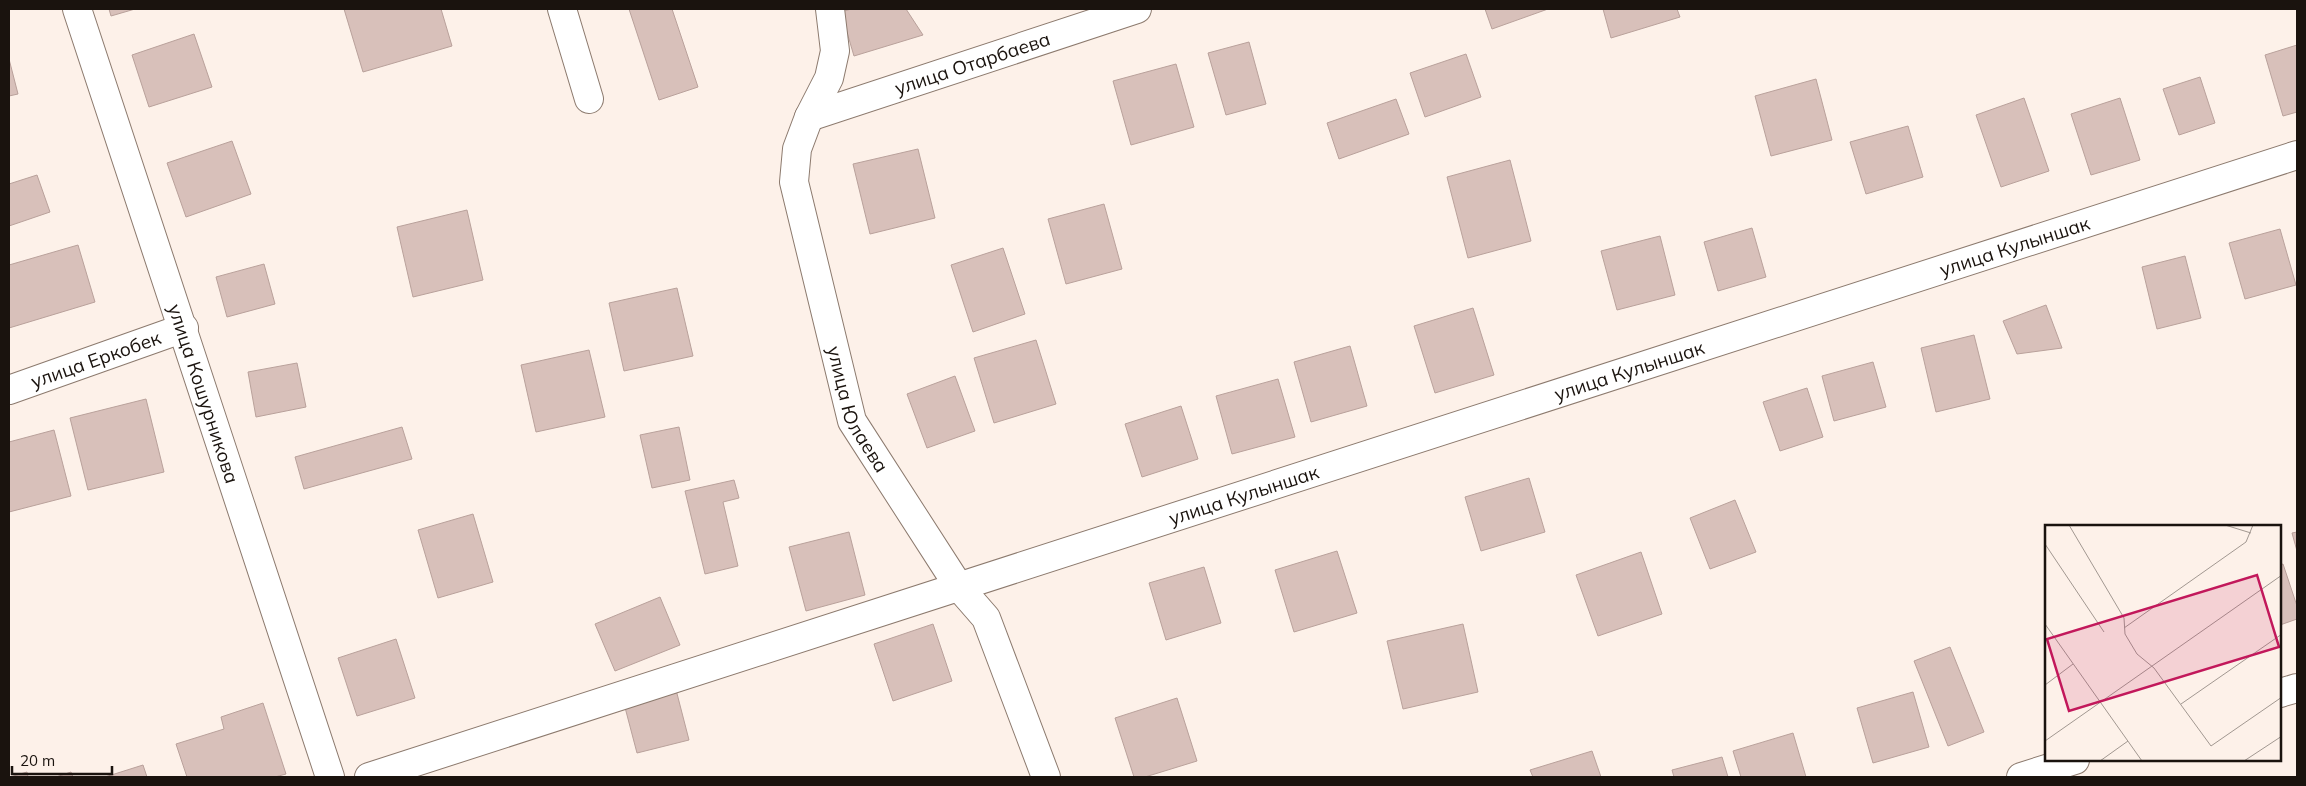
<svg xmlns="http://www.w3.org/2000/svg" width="2306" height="786" font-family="Mulish,sans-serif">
	<rect width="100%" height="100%" fill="#fdf1e9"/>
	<g fill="#d8c0ba" stroke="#b9a19b">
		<polygon points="109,9 135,9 111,16"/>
		<polygon points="344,9 441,9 452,46 363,72"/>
		<polygon points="629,9 672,9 698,87 659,100"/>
		<polygon points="851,9 906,9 923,35 854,56 841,12"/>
		<polygon points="1485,9 1548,9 1492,29"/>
		<polygon points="1603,9 1677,9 1680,17 1611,38"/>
		<polygon points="194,34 212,87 149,107 132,55"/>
		<polygon points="1249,42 1266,104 1226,115 1208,53"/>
		<polygon points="2297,45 2297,112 2283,116 2265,55"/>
		<polygon points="1466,54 1481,97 1425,117 1410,73"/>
		<polygon points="9,59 18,94 9,96"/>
		<polygon points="1176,64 1194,127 1131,145 1113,81"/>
		<polygon points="2200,77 2215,123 2179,135 2163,89"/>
		<polygon points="1816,79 1832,140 1771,156 1755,96"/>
		<polygon points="2024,98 2049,171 2001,187 1976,115"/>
		<polygon points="2120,98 2140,160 2091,175 2071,114"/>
		<polygon points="1396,99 1409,134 1339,159 1327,123"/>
		<polygon points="1908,126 1923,177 1866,194 1850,142"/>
		<polygon points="232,141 251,194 186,217 167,163"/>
		<polygon points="918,149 935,218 870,234 853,164"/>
		<polygon points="1510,160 1531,241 1468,258 1447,177"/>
		<polygon points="37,175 50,212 9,226 9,184"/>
		<polygon points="1104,204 1122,269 1066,284 1048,219"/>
		<polygon points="467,210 483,280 413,297 397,227"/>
		<polygon points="1752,228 1766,277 1718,291 1704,242"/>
		<polygon points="2280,229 2296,285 2245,299 2229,243"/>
		<polygon points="1660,236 1675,295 1617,310 1601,251"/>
		<polygon points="78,245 95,302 9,328 9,265"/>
		<polygon points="1003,248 1025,314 973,332 951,265"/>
		<polygon points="2185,256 2201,318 2157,329 2142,267"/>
		<polygon points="264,264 275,304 227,317 216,277"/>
		<polygon points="677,288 693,356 624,371 609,303"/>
		<polygon points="2046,305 2062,348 2017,354 2003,321"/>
		<polygon points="1473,308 1494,375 1435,393 1414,326"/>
		<polygon points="1974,335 1990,399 1936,412 1921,348"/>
		<polygon points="1036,340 1056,404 994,423 974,358"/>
		<polygon points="1350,346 1367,406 1311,422 1294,362"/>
		<polygon points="589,350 605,417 536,432 521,365"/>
		<polygon points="1873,362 1886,407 1834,421 1822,376"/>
		<polygon points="297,363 306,407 256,417 248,372"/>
		<polygon points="955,376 975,431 927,448 907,394"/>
		<polygon points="1278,379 1295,437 1232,454 1216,396"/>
		<polygon points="1807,388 1823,437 1780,451 1763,402"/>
		<polygon points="146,399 164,472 88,490 70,418"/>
		<polygon points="1181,406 1198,459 1142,477 1125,424"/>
		<polygon points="402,427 412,459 304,489 295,457"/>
		<polygon points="679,427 690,480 652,488 640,435"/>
		<polygon points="54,430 71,496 9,512 9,442"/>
		<polygon points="1529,478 1545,532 1481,551 1465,497"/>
		<polygon points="734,480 739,498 723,502 738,566 705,574 685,491"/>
		<polygon points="1735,500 1756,552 1710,569 1690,518"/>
		<polygon points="473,514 493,582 438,598 418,530"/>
		<polygon points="849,532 865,595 806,611 789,547"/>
		<polygon points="2297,532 2297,551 2292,533"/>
		<polygon points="1337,551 1357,613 1294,632 1275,570"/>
		<polygon points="1641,552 1662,614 1598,636 1576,575"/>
		<polygon points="2283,564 2297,606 2297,619 2280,625 2280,565"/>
		<polygon points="1204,567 1221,623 1166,640 1149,583"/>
		<polygon points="660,597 680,645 615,671 595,624"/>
		<polygon points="933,624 952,681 893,701 874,644"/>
		<polygon points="1463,624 1478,692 1403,709 1387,641"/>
		<polygon points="396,639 415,698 357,716 338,658"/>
		<polygon points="1950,647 1984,732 1948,746 1914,661"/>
		<polygon points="674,682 689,740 637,753 622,696"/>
		<polygon points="1913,692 1929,747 1873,763 1857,708"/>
		<polygon points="1177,698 1197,761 1145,777 1134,777 1115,718"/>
		<polygon points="263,703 286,774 275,777 187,777 176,744 224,729 221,717"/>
		<polygon points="1793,733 1806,777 1741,777 1733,751"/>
		<polygon points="1592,751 1601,777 1533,777 1530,770"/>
		<polygon points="1722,757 1728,777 1674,777 1672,770"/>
		<polygon points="143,765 147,777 105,777"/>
		<polygon points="27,772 28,777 10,777"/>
		<polygon points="71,772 73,777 56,777"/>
	</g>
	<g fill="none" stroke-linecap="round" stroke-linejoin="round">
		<defs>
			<g id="minor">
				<path id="s1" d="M 77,9 L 330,777"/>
				<polyline points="562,9 589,99"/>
				<path id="s2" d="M 830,9 L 835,51 L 829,78 L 809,117 L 797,149 L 794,182 L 852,421 L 959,587 L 986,618 L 1046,777"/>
				<path id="s3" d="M 809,117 L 1137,9"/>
				<path id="s4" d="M 9,390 L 184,328"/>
				<polyline points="2280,693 2297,688"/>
				<path id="s5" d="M 369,777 L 2297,155"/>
				<polyline points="2021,777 2075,760"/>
			</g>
		</defs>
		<use href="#minor" stroke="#8c7a6e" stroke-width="30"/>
		<use href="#minor" stroke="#fff" stroke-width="28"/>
	</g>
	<g text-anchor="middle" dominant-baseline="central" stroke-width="5" stroke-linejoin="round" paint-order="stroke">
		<g font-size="19" fill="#1a130e" stroke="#fdf1e9">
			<text stroke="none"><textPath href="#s3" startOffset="172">улица Отарбаева</textPath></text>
			<text stroke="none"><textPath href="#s5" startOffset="1729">улица Кулыншак</textPath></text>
			<text stroke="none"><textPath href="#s4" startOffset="92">улица Еркобек</textPath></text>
			<text stroke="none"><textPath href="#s5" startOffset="1324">улица Кулыншак</textPath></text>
			<text stroke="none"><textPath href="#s1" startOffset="405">улица Кошурникова</textPath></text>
			<text stroke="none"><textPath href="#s2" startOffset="418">улица Юлаева</textPath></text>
			<text stroke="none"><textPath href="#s5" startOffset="919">улица Кулыншак</textPath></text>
		</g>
	</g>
	<g transform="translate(2045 525)">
		<rect width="236" height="236" fill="#fdf1e9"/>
		<path fill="none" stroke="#a29891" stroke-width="1" d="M 24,0 L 79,93 L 80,109 L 92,129 L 109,143 L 166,221 L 237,172M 180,0 L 206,8M 0,19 L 59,107M 0,99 L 97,236M 79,103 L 201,17 L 208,0M 0,160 L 28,139M 136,179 L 237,109M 0,216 L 237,50M 55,236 L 83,216M 199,236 L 237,211"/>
		<path fill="#c2185b" fill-opacity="0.15" stroke="#c2185b" stroke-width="2.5" d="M 212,50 L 234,122 L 24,186 L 2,114 Z"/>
		<rect width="236" height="236" fill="none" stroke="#1a130e" stroke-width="2.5"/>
	</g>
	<rect width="2306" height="786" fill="none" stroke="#1a130e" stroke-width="20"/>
	<path d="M12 766v8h100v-8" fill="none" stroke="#1a130e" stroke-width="2.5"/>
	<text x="20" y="766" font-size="15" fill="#1a130e" stroke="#fdf1e9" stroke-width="4" paint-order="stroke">20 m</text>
</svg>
